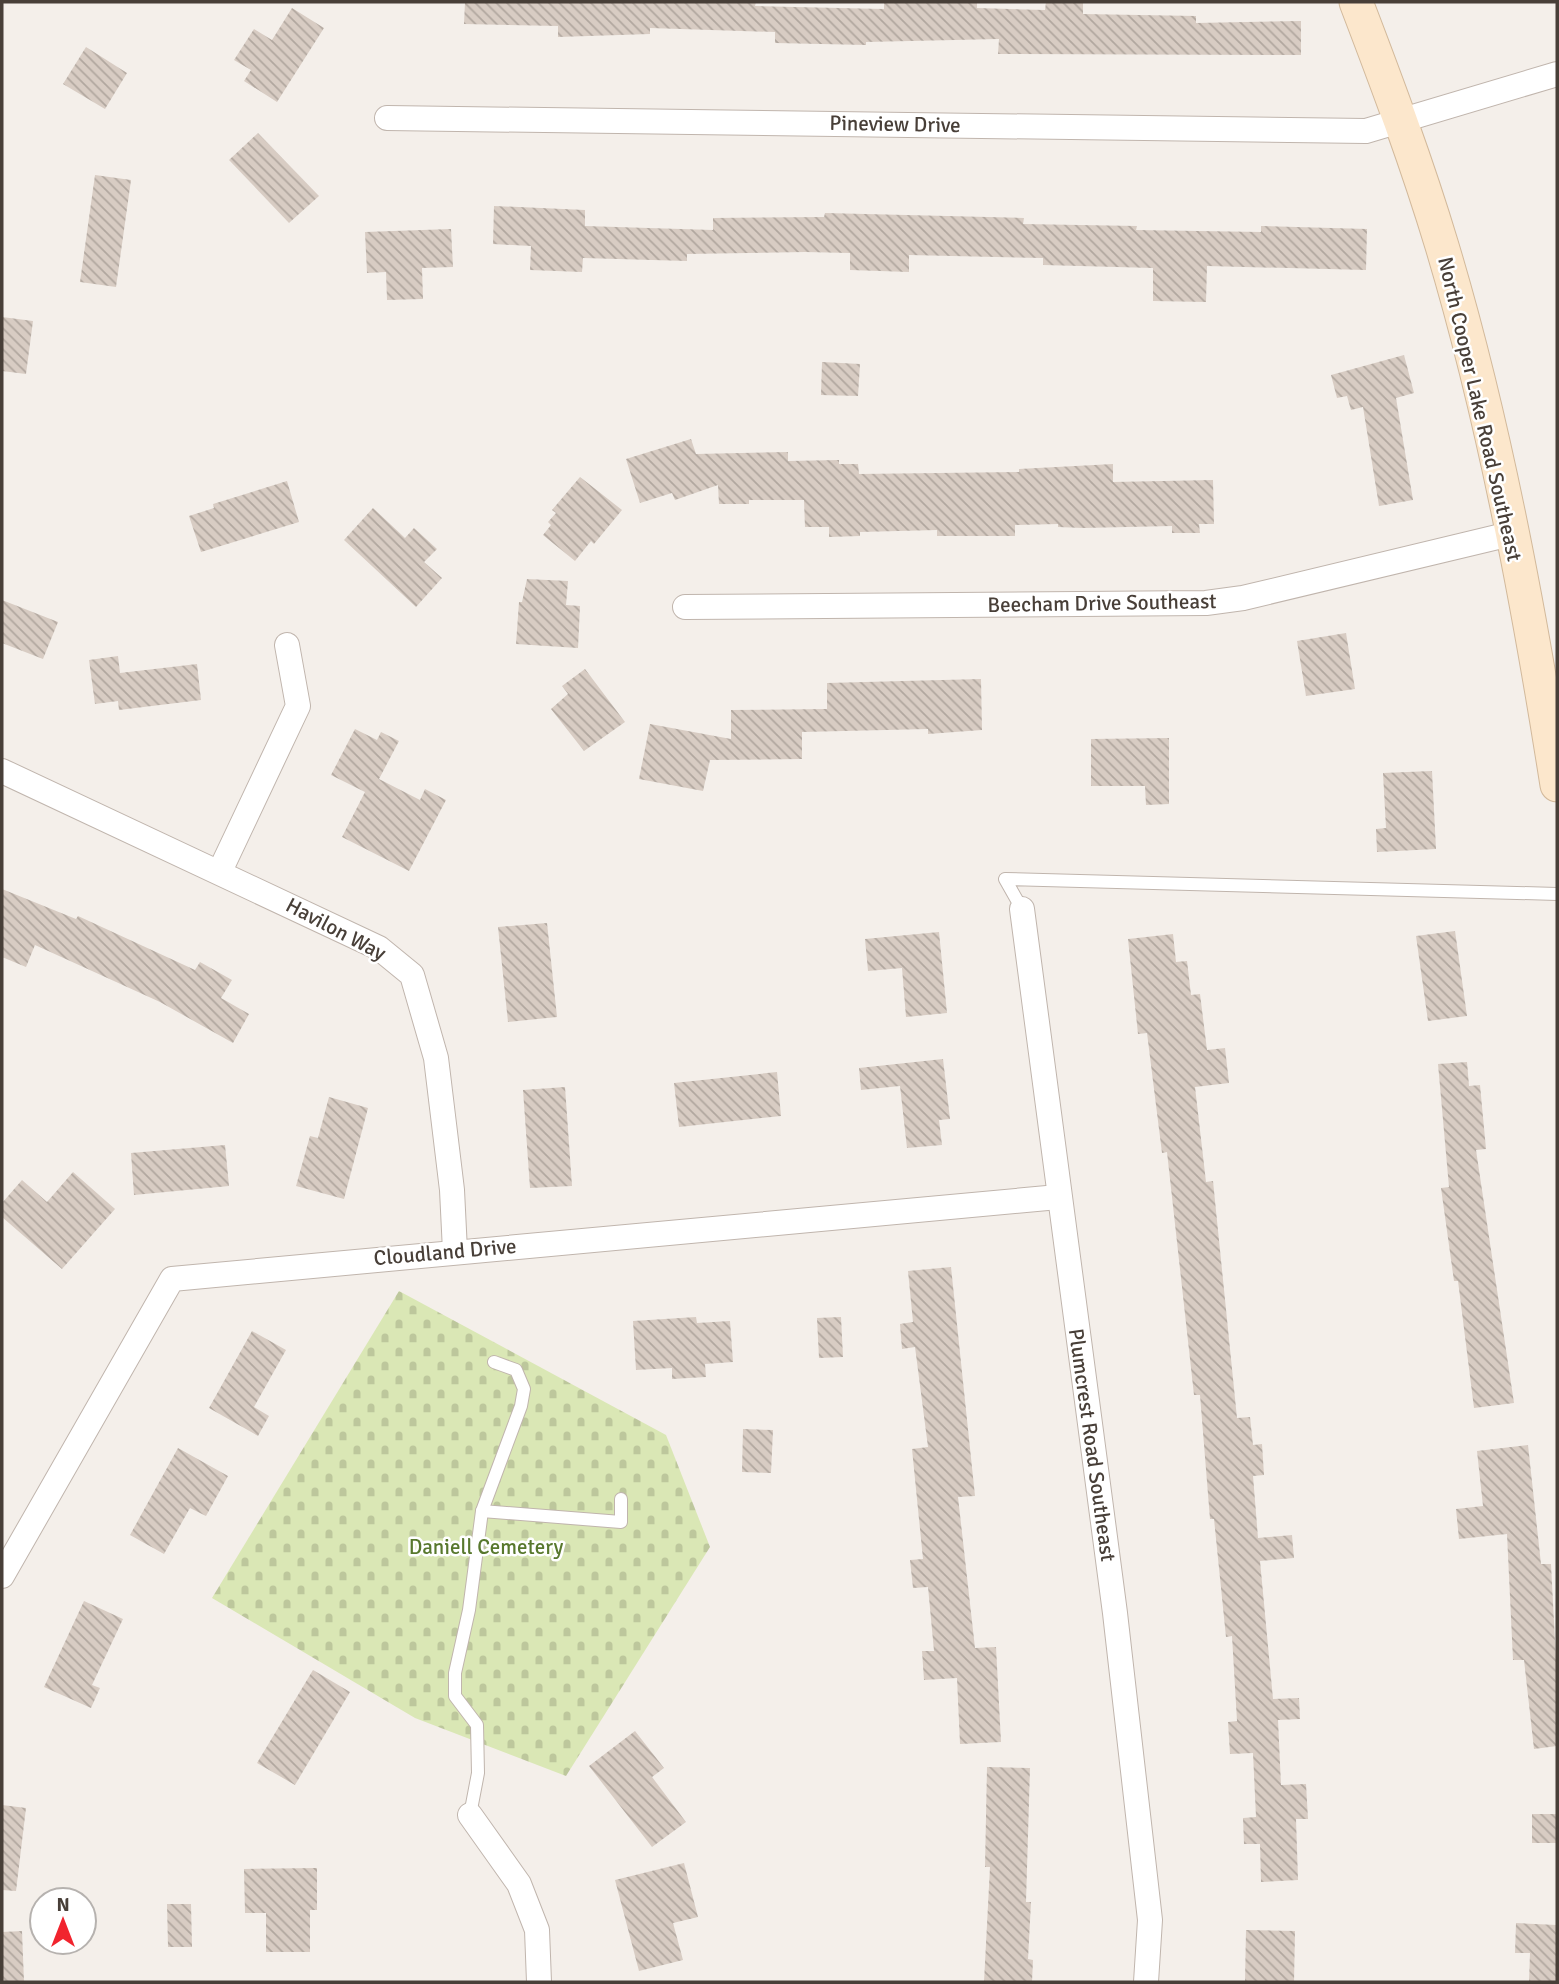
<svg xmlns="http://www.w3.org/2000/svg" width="1559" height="1984" font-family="Signika,sans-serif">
	<defs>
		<pattern id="cemetery-stones" width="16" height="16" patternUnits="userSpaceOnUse" patternTransform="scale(1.75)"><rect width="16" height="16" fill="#dae7b5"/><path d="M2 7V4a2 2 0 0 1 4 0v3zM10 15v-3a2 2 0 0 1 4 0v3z" fill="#bdc79c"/></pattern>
		<pattern id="building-back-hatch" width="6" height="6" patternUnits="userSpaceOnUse" patternTransform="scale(1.75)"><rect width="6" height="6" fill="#d8ccc3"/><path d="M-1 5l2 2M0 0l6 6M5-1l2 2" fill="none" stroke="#b1a79f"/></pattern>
	</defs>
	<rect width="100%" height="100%" fill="#f4efea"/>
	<polygon fill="url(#cemetery-stones)" points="399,1291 666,1435 710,1547 566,1776 415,1718 212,1598"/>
	<g fill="url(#building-back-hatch)">
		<polygon points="465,2 756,2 755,6 884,9 884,2 977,2 977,8 1045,10 1046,2 1083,2 1083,14 1196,16 1196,23 1301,21 1301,55 998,54 999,39 866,42 866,45 775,43 775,32 650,28 650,34 558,37 558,26 464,24"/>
		<polygon points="292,8 324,28 277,102 244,81 251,70 234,60 254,29 272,40"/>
		<polygon points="86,47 127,73 105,109 63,84"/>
		<polygon points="258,133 319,196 289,223 229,160"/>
		<polygon points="95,175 131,180 116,287 80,282"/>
		<polygon points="494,206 585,210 585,226 713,230 713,218 824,217 825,213 1024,218 1023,224 1137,226 1136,230 1261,232 1261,226 1367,229 1366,270 1207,266 1206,302 1153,301 1153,268 1043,265 1043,258 909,255 909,272 850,270 850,253 805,252 687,254 687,261 583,258 582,272 530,270 531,246 493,244"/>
		<polygon points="451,229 453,267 422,268 423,299 387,300 386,272 367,273 365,232"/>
		<polygon points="2,317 33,321 26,374 2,371"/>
		<polygon points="1404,355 1414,393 1396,398 1413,500 1379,506 1363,407 1351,410 1347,396 1337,398 1331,375"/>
		<polygon points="822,362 860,364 858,396 821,395"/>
		<polygon points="691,439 696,454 788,452 788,461 839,460 839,464 858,464 859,474 1019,472 1019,469 1113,464 1113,482 1213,480 1214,524 1199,524 1200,533 1172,533 1172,526 1083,528 1058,527 1058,524 1015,525 1015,536 937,536 937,530 860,532 860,536 829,537 829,527 805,527 804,500 749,500 749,504 719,504 718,485 675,500 672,493 640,503 626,459"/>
		<polygon points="580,477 622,510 594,544 591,541 575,561 543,535 551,525 548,522 556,513 552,510"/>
		<polygon points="287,481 299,522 201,552 189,516 214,508 213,504"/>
		<polygon points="373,508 405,538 414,528 437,549 424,562 442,578 416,607 344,540"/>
		<polygon points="527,579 568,581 566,605 580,606 578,648 516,644 519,602 522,602"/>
		<polygon points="2,600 58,622 43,659 2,643"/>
		<polygon points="1346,633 1355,689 1306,696 1297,641"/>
		<polygon points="118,656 120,673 197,664 201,700 119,710 118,701 95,704 89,660"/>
		<polygon points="585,669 625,722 584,751 551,709 568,694 562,686"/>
		<polygon points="981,679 982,730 928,734 928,729 802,732 802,759 710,760 703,791 639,779 650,724 731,739 731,710 827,709 827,683"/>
		<polygon points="355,729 377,740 381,732 399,741 379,779 420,800 425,789 446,800 409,871 342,837 365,792 331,775"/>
		<polygon points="1169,738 1169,804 1146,805 1145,786 1091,786 1091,739"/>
		<polygon points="1432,771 1436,849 1377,852 1376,829 1386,828 1383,773"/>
		<polygon points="2,889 76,919 78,916 195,970 200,962 232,980 221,998 249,1014 233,1043 160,1002 35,945 26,967 2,957"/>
		<polygon points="547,923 557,1017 508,1022 498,927"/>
		<polygon points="1455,931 1467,1016 1428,1021 1416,936"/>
		<polygon points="939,932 947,1013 906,1017 902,968 868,971 865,939"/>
		<polygon points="1173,934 1176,962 1187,961 1191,995 1200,994 1207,1050 1225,1048 1229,1083 1195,1087 1206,1182 1213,1181 1237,1418 1250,1417 1253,1445 1262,1444 1264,1475 1253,1476 1258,1538 1292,1535 1294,1558 1260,1561 1273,1699 1299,1698 1300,1719 1278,1720 1281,1785 1306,1784 1308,1819 1296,1819 1298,1880 1261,1882 1260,1844 1244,1844 1243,1818 1256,1817 1253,1753 1230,1754 1228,1722 1237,1721 1232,1636 1226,1637 1214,1519 1210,1519 1200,1395 1194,1395 1167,1152 1162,1153 1147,1033 1138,1034 1128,939"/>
		<polygon points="943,1059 950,1119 939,1120 942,1145 907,1148 900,1086 861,1090 859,1068"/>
		<polygon points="1467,1062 1469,1086 1480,1085 1486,1149 1476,1150 1514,1403 1474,1408 1458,1281 1454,1281 1441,1188 1449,1187 1438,1064"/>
		<polygon points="777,1072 781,1116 679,1127 674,1083"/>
		<polygon points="565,1087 572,1186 530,1188 523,1090"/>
		<polygon points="329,1097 368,1108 344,1199 296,1186 310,1136 318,1138"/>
		<polygon points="225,1145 229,1186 134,1195 131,1153"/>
		<polygon points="73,1172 115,1209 62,1269 2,1217 2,1203 22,1180 47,1202"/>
		<polygon points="951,1267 975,1496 958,1497 975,1648 996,1647 1001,1742 960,1744 957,1678 924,1680 922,1651 934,1651 928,1587 913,1588 910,1560 923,1559 912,1449 928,1447 915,1347 902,1349 900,1324 913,1322 908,1271"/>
		<polygon points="696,1317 697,1323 730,1321 733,1362 705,1364 706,1377 672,1379 672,1368 636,1370 633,1321"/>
		<polygon points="841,1317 843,1357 819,1358 817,1318"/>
		<polygon points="252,1331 286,1350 254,1407 269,1416 258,1436 209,1408"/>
		<polygon points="743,1429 773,1430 771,1473 742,1472"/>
		<polygon points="1528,1445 1541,1564 1551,1564 1557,1680 1557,1746 1534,1749 1524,1660 1513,1660 1507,1534 1459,1539 1456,1509 1483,1506 1477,1451"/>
		<polygon points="178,1448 228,1476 206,1516 190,1508 164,1554 130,1535"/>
		<polygon points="84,1601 123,1619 92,1685 100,1688 91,1708 44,1687"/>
		<polygon points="313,1670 350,1692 295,1785 257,1763"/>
		<polygon points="635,1731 664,1768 652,1777 686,1822 652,1847 589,1766"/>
		<polygon points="987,1767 1030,1768 1026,1902 1031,1902 1028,1959 1033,1960 1032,1982 984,1982 990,1867 985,1867"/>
		<polygon points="2,1805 26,1808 16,1891 2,1890"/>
		<rect x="1532" y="1814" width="25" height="29"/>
		<polygon points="684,1863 698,1917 673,1923 683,1960 639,1971 615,1880"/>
		<polygon points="317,1868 317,1910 310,1910 310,1952 266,1952 266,1913 245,1913 244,1869"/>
		<polygon points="167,1904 191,1904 192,1947 168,1947"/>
		<polygon points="1516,1923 1557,1925 1557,1982 1529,1982 1530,1953 1515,1953"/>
		<polygon points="1246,1930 1295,1931 1294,1982 1245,1982"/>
		<polygon points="22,1931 24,1982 2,1982 2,1932"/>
	</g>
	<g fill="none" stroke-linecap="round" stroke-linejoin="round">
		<defs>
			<g id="lane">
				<polyline points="1022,909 1005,879 1557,894"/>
				<polyline points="482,1511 621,1522 621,1499"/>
				<polyline points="470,1815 478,1773 477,1725 455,1696 455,1673 469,1610 482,1511 521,1406 524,1389 516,1370 494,1362"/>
			</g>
			<g id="street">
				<polyline points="387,118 1366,131 1557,74"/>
				<polyline points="685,607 1206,603 1243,598 1510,534"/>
				<polyline points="2,771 379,948 412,975 436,1058 452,1190 455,1251"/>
				<polyline points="220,871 298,706 287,645"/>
				<polyline points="1022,909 1115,1613 1150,1920 1146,1982"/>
				<polyline points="2,1576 172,1279 1058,1197"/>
				<polyline points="470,1815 519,1884 537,1930 539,1982"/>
			</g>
			<path id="secondary" d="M 1356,2 C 1387,83 1417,163 1442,246 C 1494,419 1529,607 1557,785"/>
		</defs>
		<use href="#lane" stroke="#c0b5ad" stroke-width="14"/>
		<use href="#street" stroke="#c0b5ad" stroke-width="26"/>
		<use href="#secondary" stroke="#d2b99b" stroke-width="35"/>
		<use href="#lane" stroke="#fff" stroke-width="12"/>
		<use href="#street" stroke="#fff" stroke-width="24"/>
		<use href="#secondary" stroke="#fce7cc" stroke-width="33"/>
	</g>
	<g text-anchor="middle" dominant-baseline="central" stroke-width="5" stroke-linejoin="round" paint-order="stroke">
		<g font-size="21" fill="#483f38" stroke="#fff">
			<text transform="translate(895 124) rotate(1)">Pineview Drive</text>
			<text transform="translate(1480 409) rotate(77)">North Cooper Lake Road Southeast</text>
			<text transform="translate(1102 603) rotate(-1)">Beecham Drive Southeast</text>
			<text transform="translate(336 929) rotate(28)">Havilon Way</text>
			<text transform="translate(445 1252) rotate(-5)">Cloudland Drive</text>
			<text transform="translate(1092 1445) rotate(82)">Plumcrest Road Southeast</text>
		</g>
		<g font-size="21" fill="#58782d" stroke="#fff">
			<text x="486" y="1547">Daniell Cemetery</text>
		</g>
	</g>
	<rect width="1559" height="1984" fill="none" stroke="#483f38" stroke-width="7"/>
	<g transform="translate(63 1921)"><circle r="33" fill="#ffffff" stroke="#b6b2af" stroke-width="2"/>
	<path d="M0-5L12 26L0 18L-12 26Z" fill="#f1242e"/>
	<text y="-10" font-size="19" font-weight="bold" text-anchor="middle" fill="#483f38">N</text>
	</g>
</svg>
